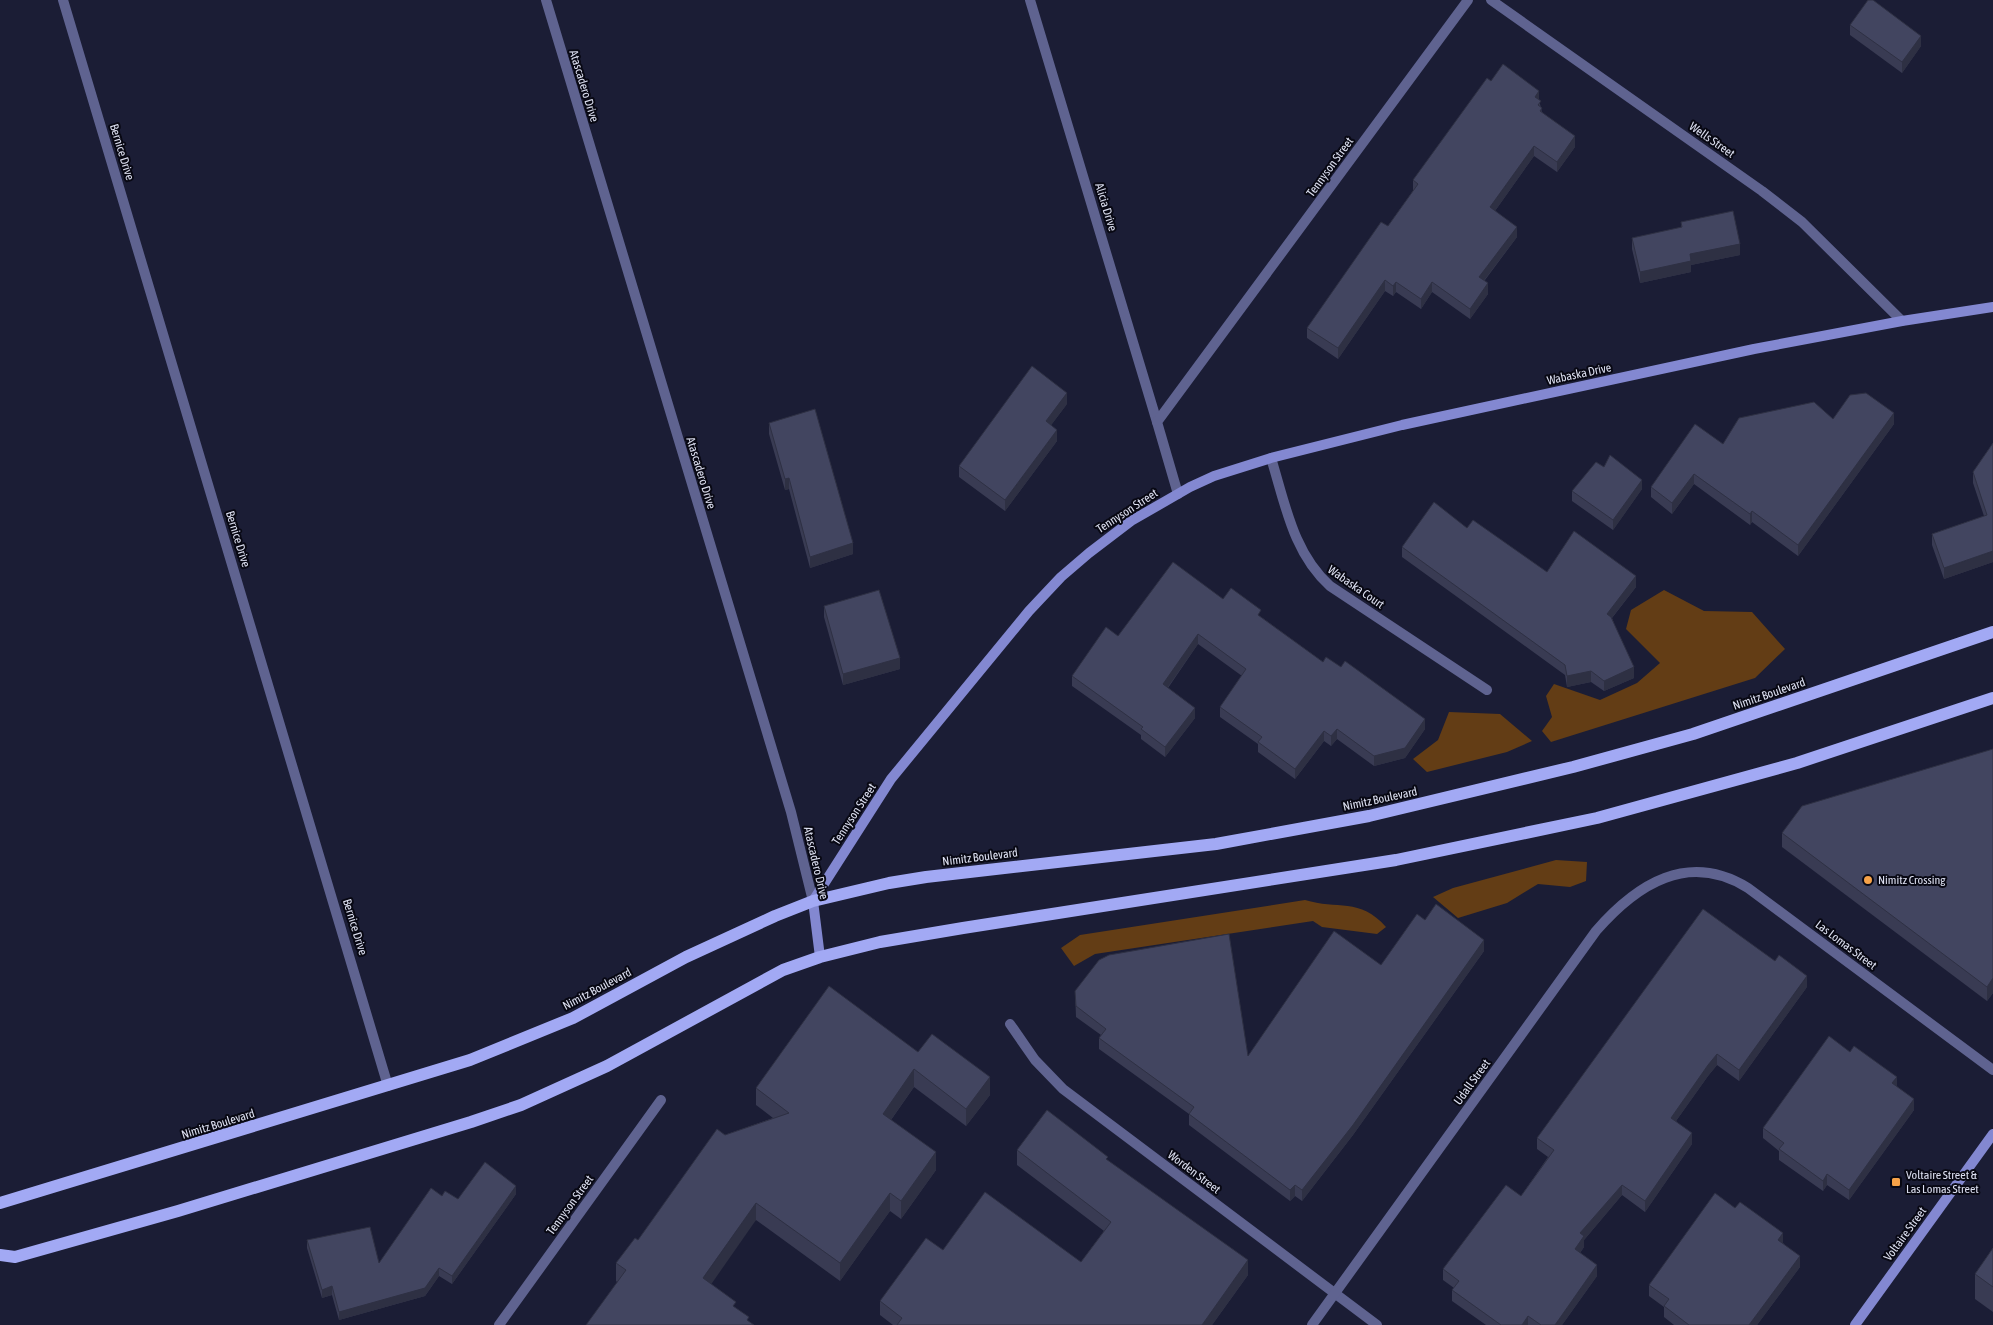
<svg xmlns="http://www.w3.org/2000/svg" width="1993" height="1325" font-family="'Asap Condensed',sans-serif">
	<rect width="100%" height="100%" fill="#1b1d35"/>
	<g fill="#633d15">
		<polygon points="1664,590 1704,611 1752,612 1785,649 1755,678 1551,742 1542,731 1552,717 1546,696 1554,684 1600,700 1637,683 1660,663 1626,629 1631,610"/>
		<polygon points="1449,712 1500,714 1532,741 1507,752 1427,772 1413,759 1438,740"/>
		<polygon points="1556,860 1587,862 1586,881 1570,887 1538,884 1507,903 1458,918 1433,897 1453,888"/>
		<path d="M 1305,900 C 1337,910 1360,897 1386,927 L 1377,934 L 1322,927 L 1313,921 L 1095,954 L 1074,966 L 1061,948 L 1080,935 Z"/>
	</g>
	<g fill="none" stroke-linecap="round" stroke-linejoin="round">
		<g stroke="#5f6390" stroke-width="10">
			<polyline points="63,0 388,1086"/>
			<polyline points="546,0 791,812 813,901"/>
			<polyline points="1030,0 1157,422"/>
			<polyline points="1491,0 1762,191 1802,222 1902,321"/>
			<path d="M 1271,458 C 1285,503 1293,553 1330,586 L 1487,690"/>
			<polyline points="1178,494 1157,422 1468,0"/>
			<polyline points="1010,1024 1035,1060 1063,1089 1377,1325"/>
			<polyline points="499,1325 661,1100"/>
			<path d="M 1312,1325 L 1596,931 C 1637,884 1688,851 1748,888 L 1993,1070"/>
		</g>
		<g stroke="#8388d1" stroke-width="10">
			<polyline points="820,957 813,901 891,779 1029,611 1061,577 1089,553 1131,521 1190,487 1214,476 1271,458 1402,425 1754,349 1902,321 1993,307"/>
			<polyline points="1855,1325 1993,1134"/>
		</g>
		<g stroke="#a2a9f4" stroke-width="12">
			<polyline points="0,1203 470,1060 573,1018 686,957 775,916 813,901 889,883 926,877 1216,844 1369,816 1573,767 1693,734 1993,632"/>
			<polyline points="0,1255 15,1257 178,1211 471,1122 521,1105 607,1066 783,970 820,957 880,942 963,928 1396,860 1597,818 1797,763 1993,698"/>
		</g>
	</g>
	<g fill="#393b53">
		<polygon points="1850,25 1921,46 1902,73 1850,35"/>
		<polygon points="1491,81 1539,100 1542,112 1575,147 1557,172 1534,156 1495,211 1517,237 1485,280 1488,294 1470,319 1432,292 1421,309 1396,292 1393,296 1385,291 1338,359 1307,338 1307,328 1388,226 1413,191 1413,180"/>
		<polygon points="1681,222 1740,255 1691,265 1691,272 1640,283 1632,249 1632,238 1681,228"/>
		<polygon points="1067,404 1051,425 1057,441 1005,511 959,477 959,466"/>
		<polygon points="1833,419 1894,424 1798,556 1752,522 1750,525 1694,484 1672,514 1651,497 1651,487 1723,444"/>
		<polygon points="769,423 853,554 810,568 789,489 785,490 769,434"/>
		<polygon points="1993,443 1993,562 1944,579 1932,545 1932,534 1984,516 1973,483 1973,472"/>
		<polygon points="1642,489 1613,530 1572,501 1572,491"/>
		<polygon points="1467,528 1547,572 1636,587 1612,618 1634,678 1604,691 1591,682 1567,687 1565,675 1402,557 1402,547"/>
		<polygon points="1223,599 1261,617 1323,662 1425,729 1405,758 1374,766 1337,739 1331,746 1324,741 1295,779 1258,752 1258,744 1220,717 1220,707 1242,676 1198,644 1168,688 1195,718 1165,757 1141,739 1141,735 1072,686 1072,676 1118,636"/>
		<polygon points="824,606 900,669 843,685 824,617"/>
		<polygon points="1993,749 1993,993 1987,1001 1782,847 1782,833"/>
		<polygon points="1425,920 1484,951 1353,1135 1302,1201 1295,1196 1290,1201 1189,1125 1189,1114 1099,1049 1099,1038 1101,1035 1076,1017 1075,991 1248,1056 1381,965"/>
		<polygon points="1807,987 1739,1081 1717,1065 1708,1076 1676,1121 1692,1144 1645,1212 1622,1195 1584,1240 1584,1247 1580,1253 1597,1276 1562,1325 1486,1325 1452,1301 1452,1290 1454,1288 1443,1280 1443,1269 1521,1196 1548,1157 1537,1149 1537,1138"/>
		<polygon points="918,1052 990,1095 966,1126 914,1087 891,1120 936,1170 901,1219 890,1211 840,1281 756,1220 617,1282 616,1281 616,1263 638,1240 725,1135 773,1118 756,1105 756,1088"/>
		<polygon points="1897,1087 1914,1110 1849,1200 1827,1185 1823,1191 1779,1160 1779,1151 1763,1138 1763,1128"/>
		<polygon points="1017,1150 1108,1161 1248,1275 1212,1325 893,1325 880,1315 880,1301 943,1250 1081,1262 1104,1231 1017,1165"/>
		<polygon points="516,1194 452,1284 439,1276 425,1296 339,1320 332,1295 322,1298 307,1248 307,1240 379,1263 458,1199"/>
		<polygon points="1783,1243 1800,1267 1757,1325 1674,1325 1664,1317 1664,1307 1649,1296 1649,1285"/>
		<polygon points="1993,1248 1993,1312 1975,1299 1975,1274"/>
	</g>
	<g fill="#2e3043">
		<polygon points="1921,36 1921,46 1902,73 1902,62"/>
		<polygon points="1539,91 1539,101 1535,97"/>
		<polygon points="1575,136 1575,147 1557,172 1557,162"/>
		<polygon points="1534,146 1534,156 1490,218 1490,207"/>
		<polygon points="1517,227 1517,237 1479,287 1479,277"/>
		<polygon points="1740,244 1740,255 1691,265 1691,272 1640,283 1640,272 1690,254"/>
		<polygon points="1385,280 1385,291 1338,359 1338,348"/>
		<polygon points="1396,282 1396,292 1393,296 1393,286"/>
		<polygon points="1432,282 1432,292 1421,309 1421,299"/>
		<polygon points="1488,283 1488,294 1470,319 1470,309"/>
		<polygon points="1067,393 1067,404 1046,432 1046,421"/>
		<polygon points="1894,413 1894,424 1798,556 1798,545"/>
		<polygon points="1057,430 1057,441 1005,511 1005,500"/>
		<polygon points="1694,474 1694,484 1672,514 1672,503"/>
		<polygon points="789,478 789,489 785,490 785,479"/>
		<polygon points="1642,480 1642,489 1613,530 1613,520"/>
		<polygon points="1752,511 1752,522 1750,525 1750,514"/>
		<polygon points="853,543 853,554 810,568 810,557"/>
		<polygon points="1993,551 1993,562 1944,579 1944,568"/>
		<polygon points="1636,576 1636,587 1607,624 1607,614"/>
		<polygon points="1198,634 1198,644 1163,694 1163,684"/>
		<polygon points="900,658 900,669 843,685 843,674"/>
		<polygon points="1634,667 1634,678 1604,691 1604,681"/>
		<polygon points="1591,671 1591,682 1567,687 1567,676"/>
		<polygon points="1195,708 1195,718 1165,757 1165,747"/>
		<polygon points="1425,719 1425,729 1405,758 1374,766 1374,756"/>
		<polygon points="1337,729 1337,739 1331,746 1331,736"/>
		<polygon points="1324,731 1324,741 1295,779 1295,769"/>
		<polygon points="1484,940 1484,951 1353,1135 1302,1201 1302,1190"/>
		<polygon points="1807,976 1807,987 1739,1081 1739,1070"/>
		<polygon points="1993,978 1993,993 1987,1001 1987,987"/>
		<polygon points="1717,1054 1717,1065 1708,1076 1671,1128 1671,1118 1708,1065"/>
		<polygon points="914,1069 914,1087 883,1131 883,1114"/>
		<polygon points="990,1077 990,1095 966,1126 966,1109"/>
		<polygon points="1897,1077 1897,1088 1892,1083"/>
		<polygon points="1914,1099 1914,1110 1849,1200 1849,1190"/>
		<polygon points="1692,1133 1692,1144 1645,1212 1645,1201"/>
		<polygon points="936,1152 936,1170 901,1219 901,1201"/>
		<polygon points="1827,1174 1827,1185 1823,1191 1823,1181"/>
		<polygon points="1295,1185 1295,1196 1290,1201 1290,1190"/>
		<polygon points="1622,1185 1622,1195 1584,1240 1584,1247 1575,1260 1575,1249 1580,1233"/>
		<polygon points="516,1186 516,1194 452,1284 452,1276"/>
		<polygon points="890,1193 890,1211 840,1281 840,1263"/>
		<polygon points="756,1203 756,1220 703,1296 703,1278"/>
		<polygon points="1783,1233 1783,1244 1778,1240"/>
		<polygon points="1800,1256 1800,1267 1757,1325 1749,1325"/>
		<polygon points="1248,1260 1248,1275 1212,1325 1202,1325"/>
		<polygon points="1597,1265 1597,1276 1562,1325 1555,1325"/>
		<polygon points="439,1268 439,1276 425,1296 339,1320 339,1312"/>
		<polygon points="332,1286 332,1295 322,1298 322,1290"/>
		<polygon points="1528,1316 1528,1325 1522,1325"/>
	</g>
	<g fill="#424560" stroke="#2e3043">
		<polygon points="1868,0 1873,0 1921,36 1902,62 1850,25"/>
		<polygon points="1503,64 1539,91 1535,97 1541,101 1538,105 1542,108 1540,111 1575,136 1557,162 1534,146 1490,207 1517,227 1479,277 1488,283 1470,309 1432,282 1421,299 1396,282 1393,286 1385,280 1338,348 1307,328 1381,222 1388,226 1418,184 1413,180 1487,78 1491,81"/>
		<polygon points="1733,211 1740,244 1690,254 1691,261 1640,272 1632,238 1682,227 1681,222"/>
		<polygon points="1032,366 1067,393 1046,421 1057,430 1005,500 959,466"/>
		<polygon points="1866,393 1894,413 1798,545 1752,511 1750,514 1694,474 1672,503 1651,487 1695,424 1723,444 1739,418 1814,402 1833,419 1850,395"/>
		<polygon points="815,409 853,543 810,557 789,478 785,479 769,423"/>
		<polygon points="1993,443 1993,551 1944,568 1932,534 1987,515 1973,472"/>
		<polygon points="1610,455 1642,480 1613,520 1572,491 1596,462 1604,467"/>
		<polygon points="1434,502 1467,528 1473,520 1547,572 1574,531 1636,576 1607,614 1611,617 1634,667 1604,681 1591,671 1567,676 1565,665 1402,547"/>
		<polygon points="1173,562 1223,599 1231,588 1261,610 1258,615 1323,662 1326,657 1341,667 1345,661 1425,719 1405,748 1374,756 1337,729 1331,736 1324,731 1295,769 1258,742 1262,737 1220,707 1246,669 1198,634 1163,684 1195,708 1165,747 1141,729 1143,727 1072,676 1106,627 1118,636"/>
		<polygon points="879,590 900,658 843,674 824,606"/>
		<polygon points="1993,749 1993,978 1987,987 1782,833 1802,806"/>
		<polygon points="1436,904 1484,940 1353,1125 1302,1190 1295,1185 1290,1190 1189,1114 1194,1107 1099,1038 1106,1029 1076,1006 1075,991 1099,960 1109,955 1229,934 1248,1056 1334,931 1381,965 1417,914 1425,920"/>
		<polygon points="1703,909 1775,961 1779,955 1807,976 1739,1070 1717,1054 1708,1065 1671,1118 1692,1133 1645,1201 1622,1185 1580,1233 1584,1236 1575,1249 1597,1265 1555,1325 1541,1325 1528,1316 1522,1325 1501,1325 1452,1290 1459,1281 1443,1269 1506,1185 1521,1196 1554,1150 1537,1138"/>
		<polygon points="829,986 918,1052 932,1034 990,1077 966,1109 914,1069 883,1114 936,1152 901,1201 890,1193 840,1263 756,1203 703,1278 736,1302 733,1306 749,1317 747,1320 754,1325 586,1325 626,1270 616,1263 635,1238 638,1240 717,1129 725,1135 789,1113 756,1088"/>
		<polygon points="1829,1036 1850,1052 1854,1046 1897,1077 1892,1083 1914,1099 1849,1190 1827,1174 1823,1181 1779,1149 1784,1143 1763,1128"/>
		<polygon points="1047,1110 1108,1157 1106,1159 1248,1260 1202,1325 897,1325 902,1318 880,1301 926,1238 943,1250 985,1192 1081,1262 1111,1222 1017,1150"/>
		<polygon points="485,1162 516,1186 452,1276 439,1268 425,1288 339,1312 332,1286 322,1290 307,1240 370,1227 379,1263 431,1188 442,1196 445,1191 458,1199"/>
		<polygon points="1715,1193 1735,1208 1740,1202 1783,1233 1778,1240 1800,1256 1749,1325 1689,1325 1664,1306 1669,1299 1649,1285"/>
		<polygon points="1993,1248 1993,1287 1975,1274"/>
	</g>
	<g fill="#f7a248" stroke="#080813" stroke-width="2">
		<circle cx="1868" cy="880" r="5"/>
		<rect x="1891" y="1177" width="10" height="10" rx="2.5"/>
	</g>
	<g text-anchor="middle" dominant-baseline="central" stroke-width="4" stroke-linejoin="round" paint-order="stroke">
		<g font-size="12" fill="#dde0f1" stroke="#080813">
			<text transform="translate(584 86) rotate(73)">Atascadero Drive</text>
			<text transform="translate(1712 140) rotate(35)">Wells Street</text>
			<text transform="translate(122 152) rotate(73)">Bernice Drive</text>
			<text transform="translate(1330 167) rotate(-54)">Tennyson Street</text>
			<text transform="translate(1106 207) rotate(73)">Alicia Drive</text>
			<text transform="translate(1579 374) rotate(-12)">Wabaska Drive</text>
			<text transform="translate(701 473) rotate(73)">Atascadero Drive</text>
			<text transform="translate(1127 511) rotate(-33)">Tennyson Street</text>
			<text transform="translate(238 539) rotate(73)">Bernice Drive</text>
			<text transform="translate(1356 587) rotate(35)">Wabaska Court</text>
			<text transform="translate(1769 694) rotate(-19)">Nimitz Boulevard</text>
			<text transform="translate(1380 799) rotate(-12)">Nimitz Boulevard</text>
			<text transform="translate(854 814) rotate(-57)">Tennyson Street</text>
			<text transform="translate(980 857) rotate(-7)">Nimitz Boulevard</text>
			<text transform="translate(816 863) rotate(77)">Atascadero Drive</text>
			<text transform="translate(355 927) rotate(73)">Bernice Drive</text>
			<text transform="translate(1846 945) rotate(37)">Las Lomas Street</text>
			<text transform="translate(597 989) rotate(-28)">Nimitz Boulevard</text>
			<text transform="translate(1472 1082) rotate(-54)">Udall Street</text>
			<text transform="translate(218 1124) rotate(-17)">Nimitz Boulevard</text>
			<text transform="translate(1194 1172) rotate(37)">Worden Street</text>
			<text transform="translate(570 1205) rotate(-54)">Tennyson Street</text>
			<text transform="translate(1905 1234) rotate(-54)">Voltaire Street</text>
		</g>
		<g font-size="12" fill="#dde0f1" stroke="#080813" text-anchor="start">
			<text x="1878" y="880">Nimitz Crossing</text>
			<text x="1906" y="1175">Voltaire Street &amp;<tspan x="1906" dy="14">Las Lomas Street</tspan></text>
		</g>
	</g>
</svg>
